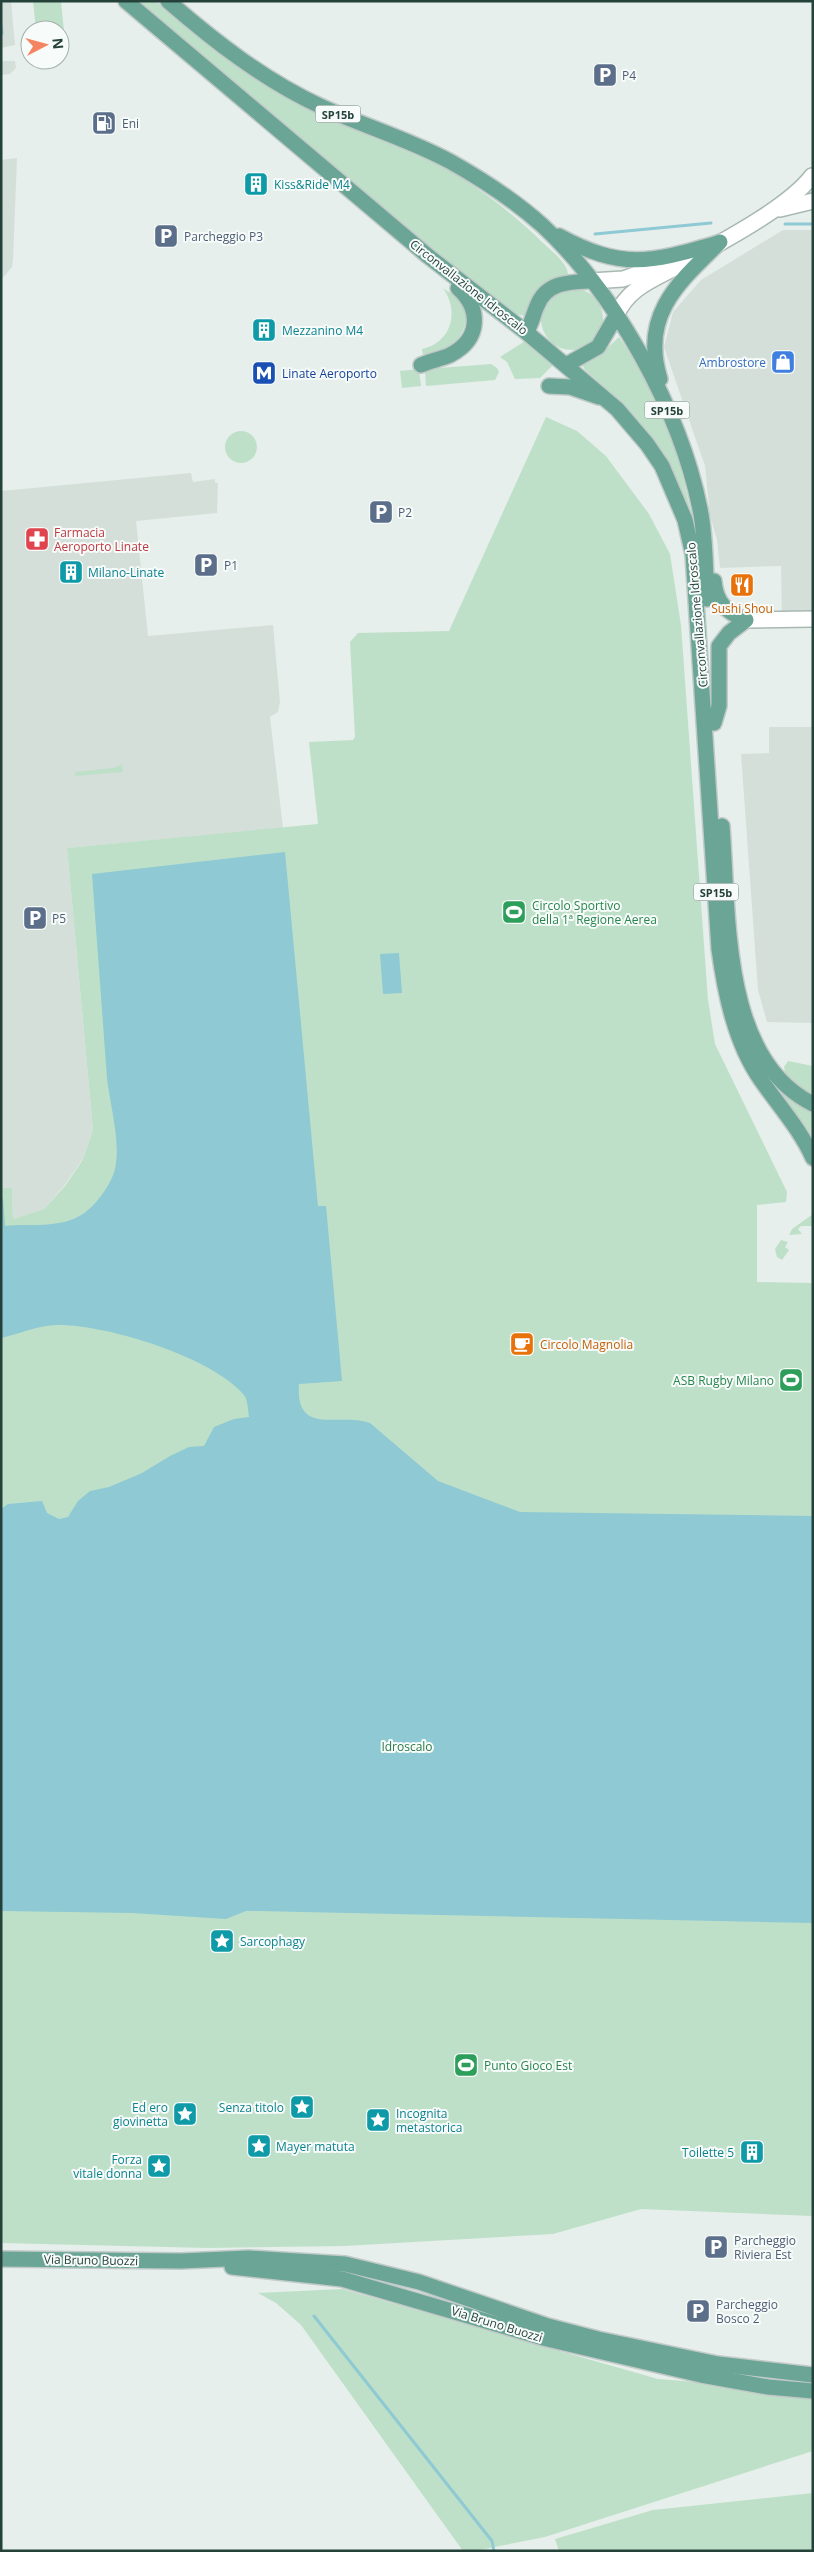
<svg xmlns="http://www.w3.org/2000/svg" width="814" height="2552" font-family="'Open Sans',sans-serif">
	<rect width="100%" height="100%" fill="#e6efeb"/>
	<g fill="#d4dfda">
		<polygon points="1,1 11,1 15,45 1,48"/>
		<polygon points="1,61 15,61 16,68 10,74 1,75"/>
		<polygon points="17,158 13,260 12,267 1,280 1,160"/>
		<polygon points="783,230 813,230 813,619 782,619 781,566 720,568 717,540 710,515 705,466 664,347 673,312 701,280"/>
		<polygon points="191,473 193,482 215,479 215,483 218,483 217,513 136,521 148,636 273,625 280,702 278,712 270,717 283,828 67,848 93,1130 82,1160 64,1186 44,1209 13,1219 12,1188 1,1188 1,491"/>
		<polygon points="769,727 813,727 813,1023 767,1022 758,990 741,754 769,753"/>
	</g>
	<g fill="#bfe0c8">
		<polygon points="33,1 61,1 64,32 61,42 60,30 36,30"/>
		<path d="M 136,1 L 156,1 C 195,35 235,69 281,94 C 324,118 371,133 416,153 C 460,173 508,208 542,242 C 550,250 567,262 568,274 C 541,283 535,289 525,316 L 515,314 L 432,251 Z"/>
		<path d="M 443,288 C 450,293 459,298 463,306 C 471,321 460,342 446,349 C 439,352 431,354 423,355 L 422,349 C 451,343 460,312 443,288 Z"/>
		<circle cx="572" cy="319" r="31"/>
		<path d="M 619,337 C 656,388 681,456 692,518 C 666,447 641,419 585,370 L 582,364 L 599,356 Z"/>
		<polygon points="525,341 553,365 540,378 515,379 507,362 500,357"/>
		<polygon points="491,364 497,368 499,372 495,380 426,386 425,369"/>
		<polygon points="419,369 421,386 402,388 400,371"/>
		<polygon points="546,417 577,431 606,456 649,514 670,554 681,625 708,1000 715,1044 787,1192 786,1202 757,1205 757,1282 813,1283 813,2216 641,2209 553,2234 344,2246 208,2248 1,2243 1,1188 12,1188 13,1219 44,1209 65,1186 82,1161 93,1130 67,848 318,824 309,742 353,740 355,737 350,642 358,633 449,631"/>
		<circle cx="241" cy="447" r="16"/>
		<polygon points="122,764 123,772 75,776 75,772 113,768"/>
		<polygon points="788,1061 813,1066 813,1098 786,1077 784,1067"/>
		<polygon points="773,1080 813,1113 813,1137 768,1081"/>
		<polygon points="813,1214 813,1226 801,1226 798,1229 802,1234 789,1235 792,1229"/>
		<polygon points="781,1240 788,1242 785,1247 789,1250 782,1260 777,1257 775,1249"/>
		<polygon points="342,2289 658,2379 813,2391 813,2451 545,2537 474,2551 463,2551 301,2325 276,2303 258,2293"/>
		<polygon points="813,2493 813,2551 559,2551 555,2539 653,2510"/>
	</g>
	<g fill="#8ec9d4">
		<path d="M 285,852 L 318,1206 L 326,1206 L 342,1381 L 299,1384 C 295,1437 339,1412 370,1423 L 438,1481 L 520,1512 L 813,1516 L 813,1923 L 257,1911 L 246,1911 L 226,1919 L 132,1913 L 1,1911 L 1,1509 L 8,1504 L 42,1501 L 47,1513 L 59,1519 L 68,1517 L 78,1501 L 90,1491 L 109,1487 L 142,1473 L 170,1456 L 189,1447 L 204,1446 L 214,1427 L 234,1419 L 249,1417 C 248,1411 248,1400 244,1395 C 213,1357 105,1324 57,1325 C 39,1325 19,1334 1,1338 L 1,1199 L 3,1199 L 5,1226 C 32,1223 65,1230 88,1210 C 99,1201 112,1182 115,1169 C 121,1142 110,1105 107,1078 C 102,1010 97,942 92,874 Z"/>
		<polygon points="399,953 402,993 383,994 380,954"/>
	</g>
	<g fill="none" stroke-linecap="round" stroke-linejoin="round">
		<g stroke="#8ec9d4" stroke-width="3">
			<polyline points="1,25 2,33"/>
			<polyline points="785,224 813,224"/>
			<polyline points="595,234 711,223"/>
			<polyline points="314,2316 492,2541 494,2551"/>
		</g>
		<defs>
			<g id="minor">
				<polyline points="780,209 813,201"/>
				<polyline points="591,281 623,279 660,266"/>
				<path d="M 616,316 C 628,287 655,279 680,265 C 716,245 788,208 812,176"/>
				<polyline points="746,620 813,619"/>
			</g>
			<g id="major">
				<path d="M 126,1 L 428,256 L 526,332 L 617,409 L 647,444 L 662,466 L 685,520 L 693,555 L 719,949 C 725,993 735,1043 761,1080 C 779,1106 800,1129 813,1158"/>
				<path d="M 168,1 C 214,41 264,80 320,106 C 363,126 409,139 451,162 C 483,180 515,201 543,226 C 616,294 680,410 700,509 C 706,538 705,569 707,599"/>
				<path d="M 559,236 C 624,271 651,262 718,243"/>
				<path d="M 526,332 C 532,324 533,314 537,306 C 546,282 569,282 591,281"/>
				<path d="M 421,365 C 430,361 441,359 450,355 C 481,339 481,309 458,288"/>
				<polyline points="566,365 598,347 616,316"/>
				<path d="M 660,379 C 640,315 679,282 720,242"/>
				<polyline points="549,386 570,387 599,397"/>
				<path d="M 714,581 C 716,603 726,612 746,620 L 729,633 L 719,646 L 719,706 L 714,723"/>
				<path d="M 722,826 C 729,914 721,1059 813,1104"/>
				<polyline points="1,2259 181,2261 248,2258 345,2264 419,2282 548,2326 598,2339 718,2364 813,2375"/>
				<polyline points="232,2267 342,2279 547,2339 701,2375 768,2387 813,2391"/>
			</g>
		</defs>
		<use href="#minor" stroke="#a8b8b2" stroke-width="18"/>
		<use href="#major" stroke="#c2cac8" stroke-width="18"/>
		<use href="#minor" stroke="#fff" stroke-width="15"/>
		<use href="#major" stroke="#6aa596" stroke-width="15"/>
	</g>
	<defs>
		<symbol id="parking-square" viewBox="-11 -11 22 22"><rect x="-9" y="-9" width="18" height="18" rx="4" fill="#5c6f8a" stroke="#f7fbf9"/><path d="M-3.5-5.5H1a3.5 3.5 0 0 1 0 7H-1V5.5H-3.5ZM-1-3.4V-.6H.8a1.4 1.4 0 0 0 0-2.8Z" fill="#fff"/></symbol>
		<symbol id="fuel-square" viewBox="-11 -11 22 22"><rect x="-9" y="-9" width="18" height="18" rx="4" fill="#5c6f8a" stroke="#f7fbf9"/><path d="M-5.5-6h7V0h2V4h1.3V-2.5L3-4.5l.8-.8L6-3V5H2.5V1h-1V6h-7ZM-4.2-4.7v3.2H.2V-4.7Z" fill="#fff"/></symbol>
		<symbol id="building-square" viewBox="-11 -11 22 22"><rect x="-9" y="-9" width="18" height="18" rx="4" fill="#0f9aa8" stroke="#f7fbf9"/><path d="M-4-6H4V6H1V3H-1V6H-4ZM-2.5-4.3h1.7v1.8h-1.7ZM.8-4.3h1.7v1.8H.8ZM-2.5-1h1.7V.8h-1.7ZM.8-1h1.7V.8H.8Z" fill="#fff"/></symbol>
		<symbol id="shop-square" viewBox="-11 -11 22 22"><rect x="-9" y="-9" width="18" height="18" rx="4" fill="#3f7fe0" stroke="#f7fbf9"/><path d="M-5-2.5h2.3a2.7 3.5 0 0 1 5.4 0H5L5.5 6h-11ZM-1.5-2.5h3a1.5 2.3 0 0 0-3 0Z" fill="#fff"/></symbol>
		<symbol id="metro-square" viewBox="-11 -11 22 22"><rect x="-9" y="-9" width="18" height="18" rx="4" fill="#1a4fb4" stroke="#f7fbf9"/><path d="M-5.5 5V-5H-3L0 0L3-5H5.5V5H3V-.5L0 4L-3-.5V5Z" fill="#fff"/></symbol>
		<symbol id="pharmacy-square" viewBox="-11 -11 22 22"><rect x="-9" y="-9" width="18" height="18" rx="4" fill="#e0444e" stroke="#f7fbf9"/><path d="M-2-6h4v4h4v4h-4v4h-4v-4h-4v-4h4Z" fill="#fff"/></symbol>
		<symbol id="restaurant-square" viewBox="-11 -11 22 22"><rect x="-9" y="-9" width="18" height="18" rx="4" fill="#e8710a" stroke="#f7fbf9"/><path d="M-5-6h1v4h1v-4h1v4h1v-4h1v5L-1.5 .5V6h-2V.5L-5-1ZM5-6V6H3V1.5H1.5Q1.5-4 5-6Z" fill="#fff"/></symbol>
		<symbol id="stadium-square" viewBox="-11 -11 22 22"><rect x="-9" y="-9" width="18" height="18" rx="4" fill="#2e9e5b" stroke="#f7fbf9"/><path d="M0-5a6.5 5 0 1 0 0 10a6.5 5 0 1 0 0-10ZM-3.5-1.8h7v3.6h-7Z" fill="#fff"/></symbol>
		<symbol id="cafe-square" viewBox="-11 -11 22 22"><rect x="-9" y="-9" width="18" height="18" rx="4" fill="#e8710a" stroke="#f7fbf9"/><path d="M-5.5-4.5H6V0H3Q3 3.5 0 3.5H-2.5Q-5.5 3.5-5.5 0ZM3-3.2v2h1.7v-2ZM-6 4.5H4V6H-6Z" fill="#fff"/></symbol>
		<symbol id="sight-square" viewBox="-11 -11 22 22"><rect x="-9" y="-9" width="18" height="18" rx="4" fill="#0f9aa8" stroke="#f7fbf9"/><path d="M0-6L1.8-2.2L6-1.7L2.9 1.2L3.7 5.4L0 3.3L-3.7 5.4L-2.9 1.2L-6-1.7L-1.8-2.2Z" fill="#fff"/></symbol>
	</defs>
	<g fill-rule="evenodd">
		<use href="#parking-square" x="591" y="61" width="28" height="28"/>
		<use href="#fuel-square" x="90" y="109" width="28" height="28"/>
		<use href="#building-square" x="242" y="170" width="28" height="28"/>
		<use href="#parking-square" x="152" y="222" width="28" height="28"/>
		<use href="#building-square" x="250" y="316" width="28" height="28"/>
		<use href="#shop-square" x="769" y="348" width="28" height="28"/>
		<use href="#metro-square" x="250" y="359" width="28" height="28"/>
		<use href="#parking-square" x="367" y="498" width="28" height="28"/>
		<use href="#pharmacy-square" x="23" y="525" width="28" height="28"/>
		<use href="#parking-square" x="192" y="551" width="28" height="28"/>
		<use href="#building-square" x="57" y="558" width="28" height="28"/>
		<use href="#restaurant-square" x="728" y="571" width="28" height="28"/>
		<use href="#stadium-square" x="500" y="898" width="28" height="28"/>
		<use href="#parking-square" x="21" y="904" width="28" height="28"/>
		<use href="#cafe-square" x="508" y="1330" width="28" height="28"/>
		<use href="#stadium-square" x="777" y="1366" width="28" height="28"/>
		<use href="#sight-square" x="208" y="1927" width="28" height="28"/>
		<use href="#stadium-square" x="452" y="2051" width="28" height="28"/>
		<use href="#sight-square" x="288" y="2093" width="28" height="28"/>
		<use href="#sight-square" x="171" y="2100" width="28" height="28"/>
		<use href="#sight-square" x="364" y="2106" width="28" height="28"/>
		<use href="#sight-square" x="245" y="2132" width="28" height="28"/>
		<use href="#building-square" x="738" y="2138" width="28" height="28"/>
		<use href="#sight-square" x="145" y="2152" width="28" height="28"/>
		<use href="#parking-square" x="702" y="2233" width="28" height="28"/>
		<use href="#parking-square" x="684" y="2297" width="28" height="28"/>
	</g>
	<g text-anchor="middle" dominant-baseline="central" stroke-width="4" stroke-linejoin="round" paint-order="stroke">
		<g fill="#f7fbf9" stroke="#637a73" stroke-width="1">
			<rect x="315.5" y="105.5" width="45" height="17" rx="4"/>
			<rect x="644.5" y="401.5" width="45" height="17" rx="4"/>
			<rect x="693.5" y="883.5" width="45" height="17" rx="4"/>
		</g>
		<g font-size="11" font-weight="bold" fill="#24423a">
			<text x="338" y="114">SP15b</text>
			<text x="667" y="410">SP15b</text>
			<text x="716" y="892">SP15b</text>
		</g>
		<g font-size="12" fill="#4e5e75" stroke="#f7fbf9" text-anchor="start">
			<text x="622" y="75">P4</text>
			<text x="122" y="123">Eni</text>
			<text x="184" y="236">Parcheggio P3</text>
			<text x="398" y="512">P2</text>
			<text x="224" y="565">P1</text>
			<text x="52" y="918">P5</text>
			<text x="734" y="2240">Parcheggio<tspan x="734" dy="14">Riviera Est</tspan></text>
			<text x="716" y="2304">Parcheggio<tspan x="716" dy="14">Bosco 2</tspan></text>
		</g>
		<g font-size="12" fill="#0d838f" stroke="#f7fbf9" text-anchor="start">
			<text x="274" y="184">Kiss&amp;Ride M4</text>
			<text x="282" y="330">Mezzanino M4</text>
			<text x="88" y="572">Milano-Linate</text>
			<text x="240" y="1941">Sarcophagy</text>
			<text x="168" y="2107" text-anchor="end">Ed ero<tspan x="168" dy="14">giovinetta</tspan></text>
			<text x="284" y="2107" text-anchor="end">Senza titolo</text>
			<text x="396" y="2113">Incognita<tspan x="396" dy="14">metastorica</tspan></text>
			<text x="276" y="2146">Mayer matuta</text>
			<text x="734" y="2152" text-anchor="end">Toilette 5</text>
			<text x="142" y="2159" text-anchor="end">Forza<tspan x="142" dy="14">vitale donna</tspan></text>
		</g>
		<g font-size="12" fill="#24423a" stroke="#f7fbf9">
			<text transform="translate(469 287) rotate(38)">Circonvallazione Idroscalo</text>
			<text transform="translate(697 615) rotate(-95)">Circonvallazione Idroscalo</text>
			<text transform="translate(91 2260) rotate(1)">Via Bruno Buozzi</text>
			<text transform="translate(497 2324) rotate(17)">Via Bruno Buozzi</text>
		</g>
		<g font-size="12" fill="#366cbe" stroke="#f7fbf9" text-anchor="end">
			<text x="766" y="362">Ambrostore</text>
		</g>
		<g font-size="12" fill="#164399" stroke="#f7fbf9" text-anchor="start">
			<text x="282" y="373">Linate Aeroporto</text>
		</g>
		<g font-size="12" fill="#be3a42" stroke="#f7fbf9" text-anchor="start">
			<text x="54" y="532">Farmacia<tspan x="54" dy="14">Aeroporto Linate</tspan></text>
		</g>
		<g font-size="12" fill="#c56008" stroke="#f7fbf9">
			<text x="742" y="608">Sushi Shou</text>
			<text x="540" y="1344" text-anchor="start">Circolo Magnolia</text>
		</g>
		<g font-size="12" fill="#27864d" stroke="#f7fbf9" text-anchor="start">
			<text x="532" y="905">Circolo Sportivo<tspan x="532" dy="14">della 1ª Regione Aerea</tspan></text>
			<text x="774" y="1380" text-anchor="end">ASB Rugby Milano</text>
			<text x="484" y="2065">Punto Gioco Est</text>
		</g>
		<g font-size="12" fill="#2d7a4b" stroke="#f7fbf9">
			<text x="407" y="1746">Idroscalo</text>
		</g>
	</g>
	<rect width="814" height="2552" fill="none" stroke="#24423a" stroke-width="5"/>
	<g transform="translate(45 45) rotate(84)"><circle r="24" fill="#f7fbf9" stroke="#a3b1ad"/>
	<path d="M0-4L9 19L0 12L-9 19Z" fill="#f4845f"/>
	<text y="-8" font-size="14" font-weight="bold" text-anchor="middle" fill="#24423a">N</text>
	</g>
</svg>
